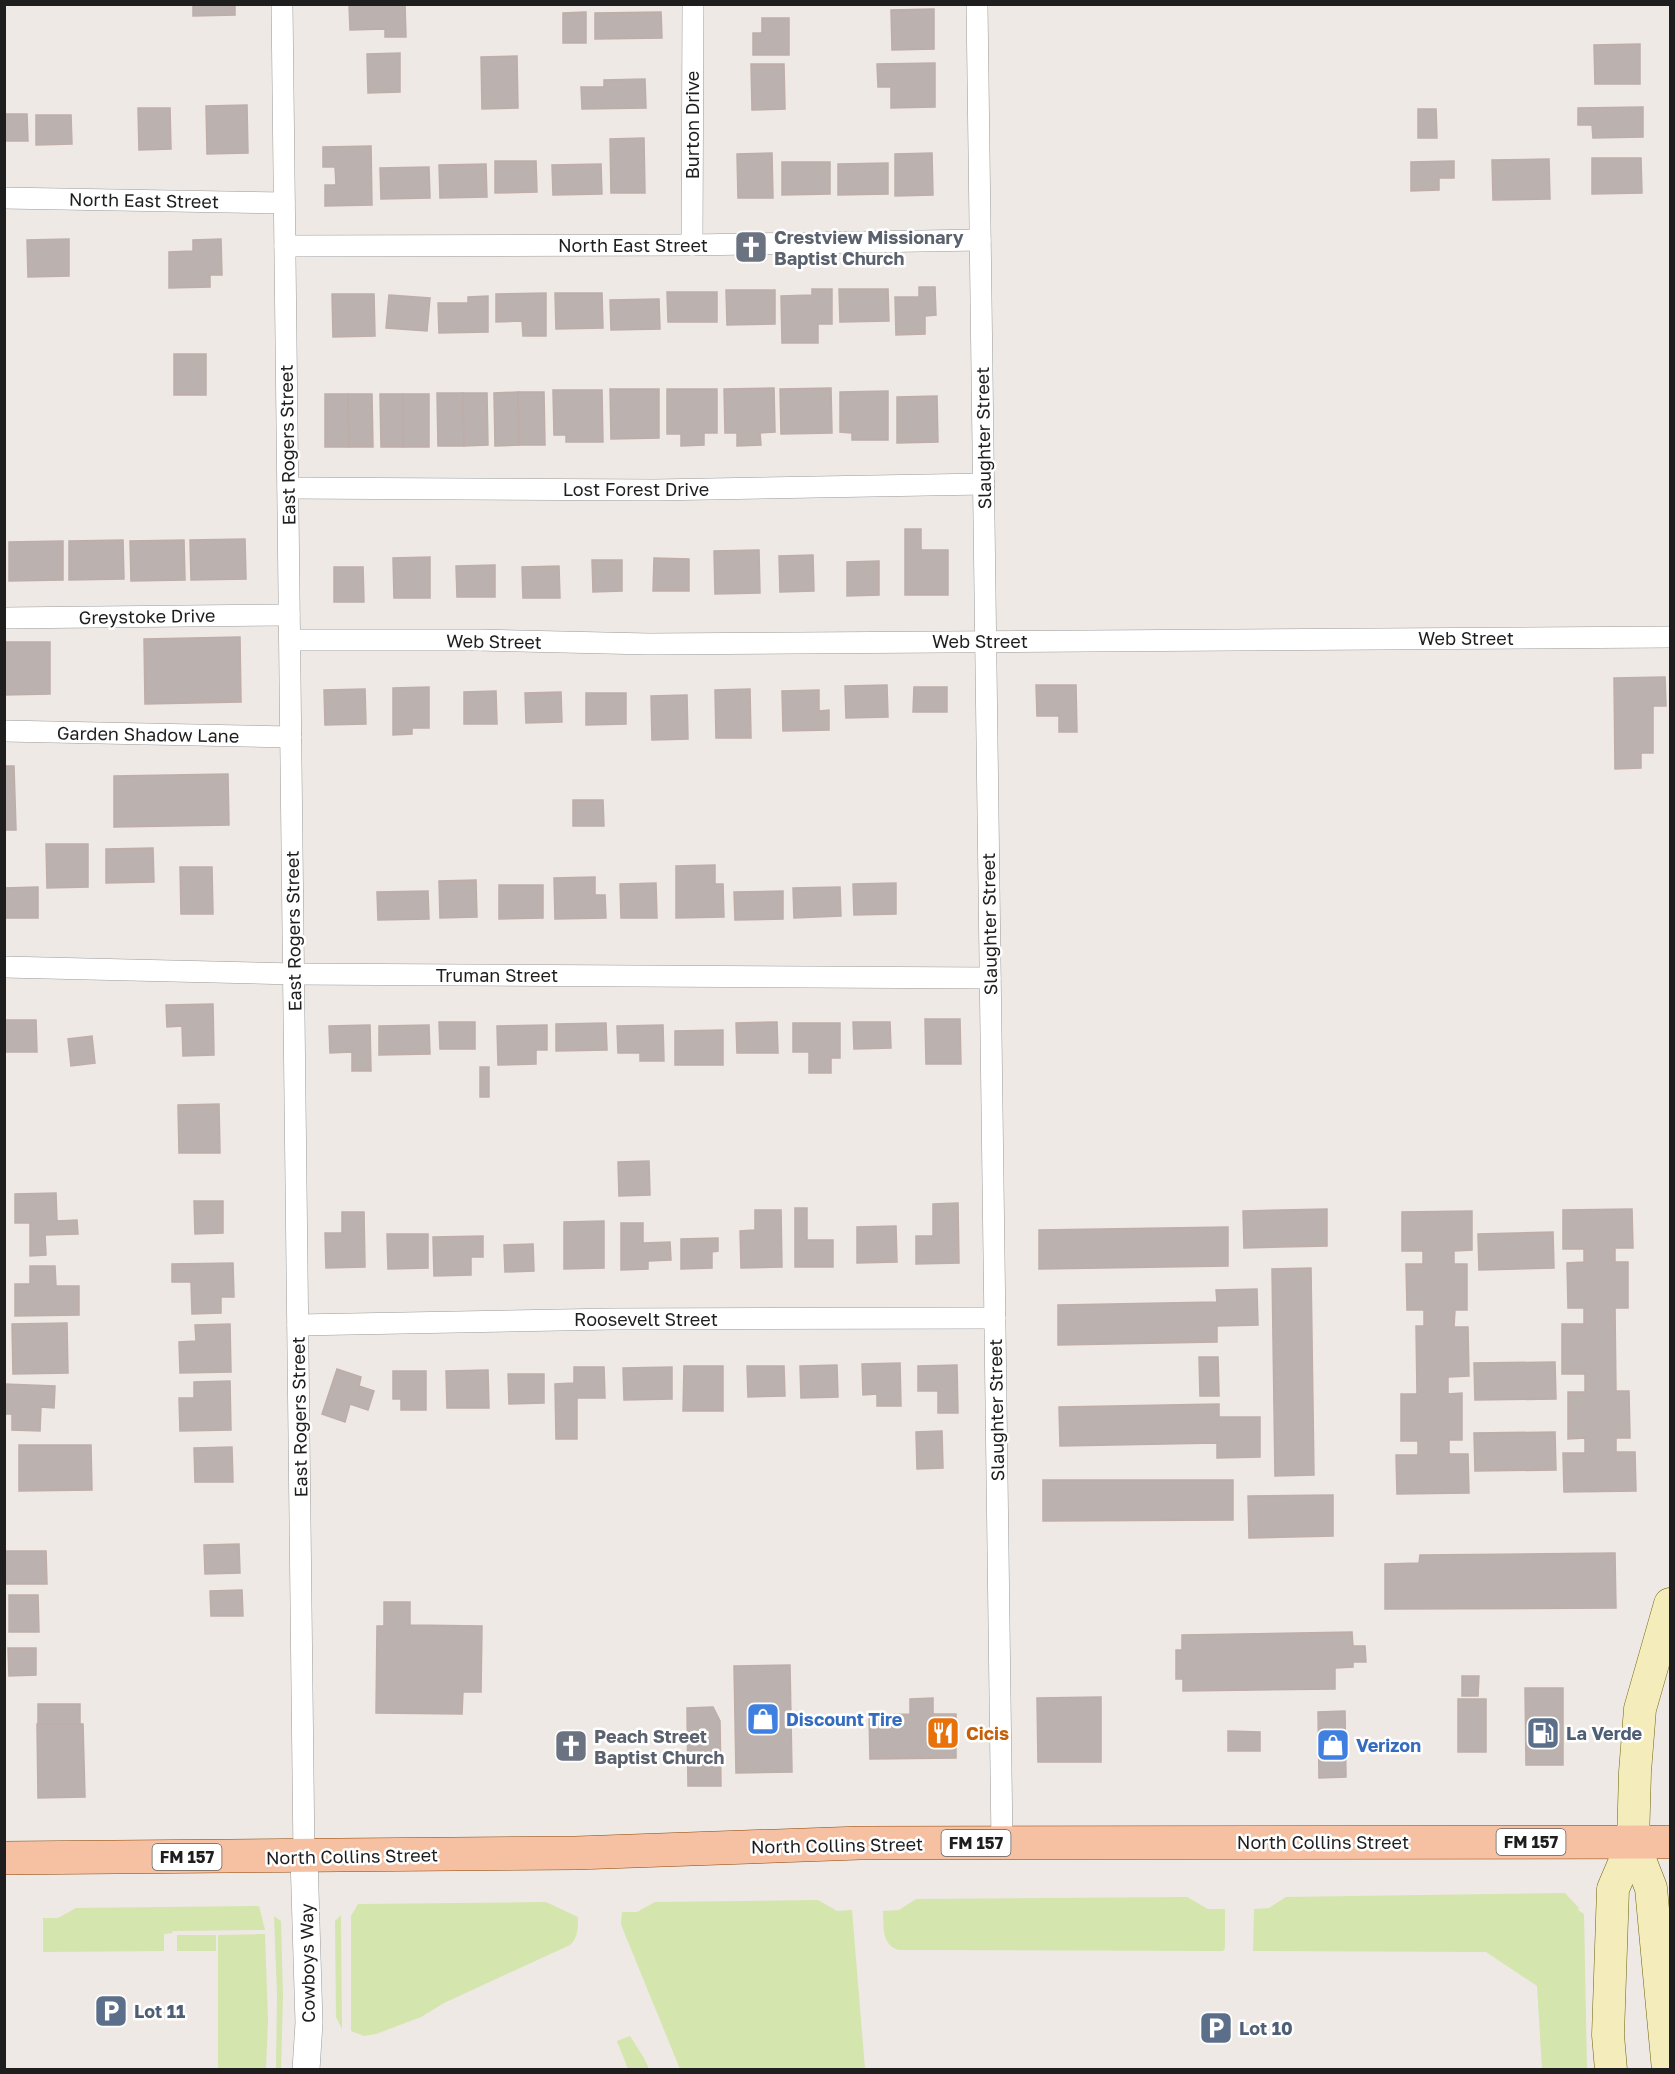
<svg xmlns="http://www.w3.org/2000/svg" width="1675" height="2074" font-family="'Golos Text',sans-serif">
	<rect width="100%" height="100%" fill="#eee9e4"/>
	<g fill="#d4e5ad">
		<polygon points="1565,1893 1579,1908 1578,1910 1584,1914 1587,2069 1542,2069 1537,1986 1486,1952 1253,1951 1254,1909 1269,1908 1286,1897"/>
		<path d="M 1187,1897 L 1208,1909 L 1225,1909 L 1225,1948 L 1223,1951 L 899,1950 C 881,1945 884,1926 883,1911 L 899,1910 L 916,1899 Z"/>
		<polygon points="818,1900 837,1911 852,1910 865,2069 680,2069 624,1932 621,1924 622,1912 637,1912 655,1902"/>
		<path d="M 546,1902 L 578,1917 C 578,1928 578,1938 570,1945 L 444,2003 L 421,2017 L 376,2034 L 364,2036 L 351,2031 L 351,1916 L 358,1904 Z"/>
		<polygon points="259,1906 265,1930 173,1931 172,1933 164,1934 164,1951 43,1952 43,1918 58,1918 76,1908"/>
		<polygon points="341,1915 342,2029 336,2017 335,1921"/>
		<polygon points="274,1916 281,1921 283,1995 281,2070 276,2069 277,1995"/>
		<polygon points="265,1934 268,2020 266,2069 218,2069 218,1935"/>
		<rect x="177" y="1935" width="39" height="16"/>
		<polygon points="630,2036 644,2058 649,2069 628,2069 617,2041"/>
	</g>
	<g fill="#bbb1ae" stroke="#bfada8" stroke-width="1.5">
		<polygon points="193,4 235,4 235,15 193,16"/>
		<polygon points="349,4 405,4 406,37 385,37 385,29 350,30"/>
		<polygon points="934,9 934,49 892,50 891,10"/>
		<polygon points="586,12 586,43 563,43 563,13"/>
		<polygon points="661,12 662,38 595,39 595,13"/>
		<polygon points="762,18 789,18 789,55 753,55 753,33 762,33"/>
		<polygon points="1640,44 1640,84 1595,84 1594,45"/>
		<polygon points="400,53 400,92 368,93 367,54"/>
		<polygon points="517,56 518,108 482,109 481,57"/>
		<polygon points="935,63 935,107 891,108 891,87 878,87 877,64"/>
		<polygon points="751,64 784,64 785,109 752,110"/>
		<polygon points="645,79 646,108 582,109 581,87 604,87 604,80"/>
		<polygon points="247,105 248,153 207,154 206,106"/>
		<polygon points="1643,107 1643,137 1593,138 1592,125 1578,125 1578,108"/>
		<polygon points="138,108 170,108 171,149 139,150"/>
		<polygon points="1418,109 1436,109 1437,138 1418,138"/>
		<polygon points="4,114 27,114 28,141 4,141"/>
		<polygon points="36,115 71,115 72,144 36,145"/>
		<polygon points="644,138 645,193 611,193 610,139"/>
		<polygon points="371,146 372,205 325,206 325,185 336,185 335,167 323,167 323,147"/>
		<polygon points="772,153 773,198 738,198 737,154"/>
		<polygon points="932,153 933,195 895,196 895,154"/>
		<polygon points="1592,158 1641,158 1642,193 1592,194"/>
		<polygon points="1549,159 1550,199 1493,200 1492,160"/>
		<polygon points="495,161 536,161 537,192 495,193"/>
		<polygon points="1454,161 1454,178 1439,178 1439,190 1411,191 1411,162"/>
		<polygon points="782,162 830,162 830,194 782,195"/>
		<polygon points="888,163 888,194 838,195 838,164"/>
		<polygon points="486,164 487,197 440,198 439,165"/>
		<polygon points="601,164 602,194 553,195 552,165"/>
		<polygon points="429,167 430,198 381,199 380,168"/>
		<polygon points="69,239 69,276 28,277 27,240"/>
		<polygon points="221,239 222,275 210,275 210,287 169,288 169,252 193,251 193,240"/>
		<polygon points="919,287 935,287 936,315 925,316 925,334 896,335 895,297 919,297"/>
		<polygon points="812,289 832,289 832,324 818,324 818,343 782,343 781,296 812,295"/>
		<polygon points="839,289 888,289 889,321 840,322"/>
		<polygon points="726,290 775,290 775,324 727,325"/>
		<polygon points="667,292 717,292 717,322 668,322"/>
		<polygon points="546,293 546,336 523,336 522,321 496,322 496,294"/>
		<polygon points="555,293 602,293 603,328 556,329"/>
		<polygon points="332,294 374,294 375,336 333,337"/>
		<polygon points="389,295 430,298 427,331 386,328"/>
		<polygon points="488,296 488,332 439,333 438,303 468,303 468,297"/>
		<polygon points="659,299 660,329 611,330 610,300"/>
		<rect x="174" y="354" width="32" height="41"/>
		<polygon points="774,388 775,432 760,433 761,445 737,446 737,433 725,433 724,389"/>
		<polygon points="831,388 832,433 781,434 780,389"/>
		<polygon points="610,389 659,389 659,438 611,439"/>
		<polygon points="667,389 717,389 717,433 704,433 704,445 681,446 681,434 667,434"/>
		<polygon points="553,390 602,390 603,442 566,442 566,435 554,435"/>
		<polygon points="888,391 888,440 852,440 852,433 840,432 840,392"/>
		<polygon points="518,392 519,445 495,446 494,393"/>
		<polygon points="518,392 544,392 545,445 519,445"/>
		<polygon points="437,393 463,393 464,446 438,446"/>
		<polygon points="463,393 487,393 488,445 464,446"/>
		<polygon points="325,394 348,394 349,447 325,447"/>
		<polygon points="348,394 372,394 373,447 349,447"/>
		<polygon points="380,394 403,394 403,447 381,447"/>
		<rect x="403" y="394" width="26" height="53"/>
		<polygon points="937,396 938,442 897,443 897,397"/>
		<polygon points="905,529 921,529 921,550 948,550 948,595 905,595"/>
		<polygon points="245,539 246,579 191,580 190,540"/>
		<polygon points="123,540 124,579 69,580 69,541"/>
		<polygon points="184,540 185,580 131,581 130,541"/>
		<polygon points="63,541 63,580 9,581 9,542"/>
		<polygon points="759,550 760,593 715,594 714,551"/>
		<polygon points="813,555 814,591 780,592 779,556"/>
		<polygon points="430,557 430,598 394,598 393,558"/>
		<polygon points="654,558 689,559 689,591 653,591"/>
		<polygon points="592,560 622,560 622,591 593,592"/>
		<polygon points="879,561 879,595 847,596 847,562"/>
		<polygon points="495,565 495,597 457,597 456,566"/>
		<polygon points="559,566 560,598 523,598 522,567"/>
		<polygon points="334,567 363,567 364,602 334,602"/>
		<polygon points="240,637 241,702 145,704 144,639"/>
		<polygon points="4,642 50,642 50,694 4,695"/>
		<polygon points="1665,677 1666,706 1653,706 1653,753 1641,753 1641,768 1615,769 1614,678"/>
		<polygon points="887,685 888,717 846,718 845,686"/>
		<polygon points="1036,685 1076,685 1077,732 1059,732 1059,716 1037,716"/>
		<polygon points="429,687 429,728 412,728 412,734 393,735 393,688"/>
		<polygon points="914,687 947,687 947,712 913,712"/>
		<polygon points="365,689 366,724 325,725 324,690"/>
		<polygon points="750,689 751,738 716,738 715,690"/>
		<polygon points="819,690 819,711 829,710 829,730 783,731 782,691"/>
		<polygon points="496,691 497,724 464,724 464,692"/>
		<polygon points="561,692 562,722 526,723 525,693"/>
		<polygon points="586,693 626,693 626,724 586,725"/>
		<polygon points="687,695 688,739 652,740 651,696"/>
		<polygon points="4,766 14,766 16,830 4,830"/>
		<polygon points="228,774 229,825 114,827 114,776"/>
		<polygon points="573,800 603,800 604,826 573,826"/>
		<polygon points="46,844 88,844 88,887 47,888"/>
		<polygon points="153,848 154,882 106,883 106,849"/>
		<polygon points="715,865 715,884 723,884 724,917 676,918 676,866"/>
		<polygon points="180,867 212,867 213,914 181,914"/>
		<polygon points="595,877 595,895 605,895 606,918 555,919 554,878"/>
		<polygon points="476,880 477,917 440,918 439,881"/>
		<polygon points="656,883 657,918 621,918 620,884"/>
		<polygon points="896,883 896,914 854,915 853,884"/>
		<polygon points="499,885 543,885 543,918 499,919"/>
		<polygon points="38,887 38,918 4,918 4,888"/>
		<polygon points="840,887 841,916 794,918 793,888"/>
		<polygon points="428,891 429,919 378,920 377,892"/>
		<polygon points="783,891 783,919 735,920 734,892"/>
		<polygon points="213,1004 214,1055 183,1056 182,1026 167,1027 166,1005"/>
		<polygon points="925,1019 960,1019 961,1064 926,1064"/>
		<polygon points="4,1020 36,1020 37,1052 4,1052"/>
		<polygon points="439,1022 475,1022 475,1049 440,1049"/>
		<polygon points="777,1022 778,1053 737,1053 736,1023"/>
		<polygon points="853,1022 890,1022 891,1048 854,1049"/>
		<polygon points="606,1023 607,1050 556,1051 556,1024"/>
		<polygon points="793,1023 840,1023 840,1058 831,1058 831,1073 809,1073 809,1052 793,1052"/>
		<polygon points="370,1025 371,1071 352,1071 352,1052 330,1053 329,1026"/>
		<polygon points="429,1025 430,1054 379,1055 379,1026"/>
		<polygon points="547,1025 547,1050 536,1050 536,1064 498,1065 497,1026"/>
		<polygon points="663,1025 664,1061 640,1061 640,1053 618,1053 617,1026"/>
		<polygon points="723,1030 723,1065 675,1065 675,1031"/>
		<polygon points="92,1036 95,1063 71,1066 68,1039"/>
		<rect x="480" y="1067" width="9" height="30"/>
		<polygon points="219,1104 220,1153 179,1153 178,1105"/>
		<polygon points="649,1161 650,1195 619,1196 618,1162"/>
		<polygon points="56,1193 57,1221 77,1220 78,1234 45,1235 46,1255 30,1256 30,1223 15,1223 15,1194"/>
		<polygon points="194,1201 223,1201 223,1233 195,1234"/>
		<polygon points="958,1203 959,1263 916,1264 916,1236 933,1236 933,1204"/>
		<polygon points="795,1208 807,1208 807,1240 833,1240 833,1267 795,1267"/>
		<polygon points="1327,1209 1327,1246 1244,1248 1243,1211"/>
		<polygon points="1632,1209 1633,1248 1615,1248 1615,1262 1628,1262 1628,1308 1615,1308 1616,1391 1629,1391 1630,1438 1616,1438 1616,1452 1635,1452 1636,1491 1564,1492 1563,1453 1585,1453 1585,1438 1568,1439 1568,1392 1585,1392 1585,1374 1562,1374 1562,1324 1584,1324 1584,1308 1568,1308 1567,1263 1584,1262 1584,1249 1563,1249 1563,1210"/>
		<polygon points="755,1210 781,1210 782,1267 741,1268 740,1231 755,1230"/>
		<polygon points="1472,1211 1472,1250 1454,1251 1454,1264 1467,1264 1467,1310 1455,1310 1454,1327 1468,1327 1469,1376 1448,1377 1448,1394 1462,1393 1462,1440 1449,1440 1449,1454 1468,1454 1469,1493 1397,1494 1396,1455 1418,1455 1418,1441 1401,1441 1401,1394 1417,1394 1416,1326 1424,1326 1424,1310 1407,1310 1406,1264 1423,1264 1423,1251 1402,1251 1402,1212"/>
		<polygon points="342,1212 364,1212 365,1267 326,1268 325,1233 342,1233"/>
		<polygon points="604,1221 604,1268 564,1269 564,1222"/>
		<polygon points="621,1223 643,1223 643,1243 670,1242 671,1260 648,1261 648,1269 621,1270"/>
		<polygon points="896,1226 897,1262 857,1263 857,1227"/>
		<polygon points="1228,1227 1228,1266 1039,1269 1039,1230"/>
		<polygon points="1553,1232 1554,1268 1479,1270 1478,1234"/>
		<polygon points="387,1234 428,1234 428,1268 388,1269"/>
		<polygon points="483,1236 483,1257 471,1257 471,1275 434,1276 433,1237"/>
		<polygon points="718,1238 718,1251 712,1252 712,1268 681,1269 681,1239"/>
		<polygon points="533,1244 534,1271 505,1272 504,1245"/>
		<polygon points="233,1263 234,1297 221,1297 221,1313 192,1314 191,1282 172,1282 172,1264"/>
		<polygon points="30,1266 55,1266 56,1286 79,1286 79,1315 15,1316 15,1284 30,1284"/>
		<polygon points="1311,1268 1314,1475 1275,1476 1272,1269"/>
		<polygon points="1257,1289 1258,1325 1217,1326 1217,1342 1058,1345 1058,1305 1217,1302 1216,1290"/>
		<polygon points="67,1323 68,1373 13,1374 12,1324"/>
		<polygon points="230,1324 231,1372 180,1373 179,1342 196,1341 195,1325"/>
		<polygon points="1199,1357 1218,1357 1219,1396 1200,1396"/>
		<polygon points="1555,1362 1556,1399 1475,1400 1474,1363"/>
		<polygon points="900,1363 901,1406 877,1406 877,1394 863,1395 862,1364"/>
		<polygon points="837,1365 838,1397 801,1398 800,1366"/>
		<polygon points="957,1365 958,1413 938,1413 938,1391 918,1391 918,1366"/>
		<polygon points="684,1366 723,1366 723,1411 683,1411"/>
		<polygon points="747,1366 784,1366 785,1396 748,1397"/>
		<polygon points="574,1367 604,1367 605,1398 577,1398 577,1439 556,1439 555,1384 574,1383"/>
		<polygon points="672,1367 672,1399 624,1400 623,1368"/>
		<polygon points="337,1369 361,1377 359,1386 374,1391 368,1410 350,1404 345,1422 322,1414"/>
		<polygon points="488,1370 489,1408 447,1408 446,1371"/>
		<polygon points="393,1371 426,1371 426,1410 401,1410 401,1399 393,1399"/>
		<polygon points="508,1374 544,1374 544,1403 509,1404"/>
		<polygon points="230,1381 231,1430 180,1431 179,1398 194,1398 194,1382"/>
		<polygon points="4,1384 55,1386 54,1408 41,1407 40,1431 12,1430 12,1414 4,1414"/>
		<polygon points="1219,1404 1219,1417 1260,1417 1260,1457 1217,1458 1217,1443 1060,1446 1059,1407"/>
		<polygon points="942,1431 943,1468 917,1469 916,1432"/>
		<polygon points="1555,1432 1556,1470 1475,1471 1474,1433"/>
		<polygon points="19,1445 91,1445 92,1490 19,1491"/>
		<polygon points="232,1447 233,1482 195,1482 194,1448"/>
		<polygon points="1043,1480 1233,1480 1233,1520 1043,1521"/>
		<polygon points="1333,1495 1333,1536 1249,1538 1248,1496"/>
		<polygon points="239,1544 240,1573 205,1574 204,1545"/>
		<polygon points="5,1551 46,1551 47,1584 6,1584"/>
		<polygon points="1615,1553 1616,1608 1385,1609 1385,1564 1419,1563 1420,1555"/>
		<polygon points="242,1590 243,1616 211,1616 210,1591"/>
		<polygon points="9,1595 38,1595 39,1632 9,1632"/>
		<polygon points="384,1602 410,1602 410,1625 482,1626 481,1692 463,1692 462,1714 376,1713 377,1626 384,1626"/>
		<polygon points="1352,1632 1353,1646 1365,1646 1366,1662 1353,1662 1353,1667 1335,1668 1335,1689 1183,1691 1183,1679 1176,1679 1176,1650 1182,1650 1182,1635"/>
		<polygon points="8,1648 36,1648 36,1675 9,1676"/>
		<polygon points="790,1665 792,1772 736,1773 734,1666"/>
		<polygon points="1462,1676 1479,1676 1478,1696 1462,1696"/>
		<polygon points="1525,1688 1563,1688 1563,1765 1526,1765"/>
		<polygon points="1101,1697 1101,1762 1038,1762 1037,1698"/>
		<polygon points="933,1698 933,1714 956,1714 956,1758 870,1759 869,1715 910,1714 910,1699"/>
		<rect x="1458" y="1699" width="28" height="53"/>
		<polygon points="38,1704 80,1704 80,1724 38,1725"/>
		<polygon points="713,1707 720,1721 721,1786 688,1786 687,1708"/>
		<polygon points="1345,1711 1346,1777 1319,1778 1318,1712"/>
		<polygon points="37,1724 83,1724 85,1797 38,1798"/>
		<polygon points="1228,1731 1260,1732 1260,1751 1228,1751"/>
	</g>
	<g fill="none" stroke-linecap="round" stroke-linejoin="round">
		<defs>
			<g id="minor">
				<polyline points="282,4 304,1857"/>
				<polyline points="977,4 1002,1843"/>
				<polyline points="4,198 284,203"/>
				<polyline points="692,245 693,4"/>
				<polyline points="285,246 692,245 980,240"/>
				<polyline points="288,488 655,490 984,484"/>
				<polyline points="4,618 289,615"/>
				<polyline points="290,640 477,640 649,644 1670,637"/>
				<polyline points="4,731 291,737"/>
				<polyline points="4,967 294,974 990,978"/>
				<polyline points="298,1325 613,1319 995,1318"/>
			</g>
			<polyline id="tertiary" points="304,1857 309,2023 306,2070"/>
			<g id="secondary">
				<polyline points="1633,1842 1651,1888 1668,2070"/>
				<polyline points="1611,2070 1608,2035 1613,1889 1633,1842 1635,1772 1640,1709 1670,1604"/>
			</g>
			<polyline id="primary" points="4,1858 576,1853 860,1843 1670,1842"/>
		</defs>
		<use href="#minor" stroke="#9b9b9b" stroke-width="22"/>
		<use href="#tertiary" stroke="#9b9b9b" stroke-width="28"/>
		<use href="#secondary" stroke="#6e640c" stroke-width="33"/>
		<use href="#primary" stroke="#8e4709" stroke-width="34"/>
		<use href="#minor" stroke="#fff" stroke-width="21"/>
		<use href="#tertiary" stroke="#fff" stroke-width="27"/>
		<use href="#secondary" stroke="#f5ecbb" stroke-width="32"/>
		<use href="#primary" stroke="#f6c0a2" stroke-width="33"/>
	</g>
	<defs>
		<symbol id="church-square" viewBox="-11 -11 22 22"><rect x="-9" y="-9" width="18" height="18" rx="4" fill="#6b7280" stroke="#fff"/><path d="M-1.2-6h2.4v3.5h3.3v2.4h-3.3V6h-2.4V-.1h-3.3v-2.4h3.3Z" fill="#fff"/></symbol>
		<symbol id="shop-square" viewBox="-11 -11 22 22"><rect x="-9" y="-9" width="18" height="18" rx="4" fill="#3f7fe0" stroke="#fff"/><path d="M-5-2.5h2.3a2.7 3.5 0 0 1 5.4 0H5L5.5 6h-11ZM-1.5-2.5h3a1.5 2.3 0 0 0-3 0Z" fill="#fff"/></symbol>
		<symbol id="restaurant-square" viewBox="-11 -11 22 22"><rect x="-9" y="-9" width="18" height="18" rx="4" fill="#e8710a" stroke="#fff"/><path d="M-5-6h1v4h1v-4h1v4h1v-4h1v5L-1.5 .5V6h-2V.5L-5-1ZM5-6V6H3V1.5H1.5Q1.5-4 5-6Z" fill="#fff"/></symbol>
		<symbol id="fuel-square" viewBox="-11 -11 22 22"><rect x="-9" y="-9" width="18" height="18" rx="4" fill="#5c6f8a" stroke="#fff"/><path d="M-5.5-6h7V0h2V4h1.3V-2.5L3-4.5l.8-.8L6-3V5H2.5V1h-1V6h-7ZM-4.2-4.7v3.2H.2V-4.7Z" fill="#fff"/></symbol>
		<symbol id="parking-square" viewBox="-11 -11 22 22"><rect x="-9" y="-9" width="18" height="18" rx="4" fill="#5c6f8a" stroke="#fff"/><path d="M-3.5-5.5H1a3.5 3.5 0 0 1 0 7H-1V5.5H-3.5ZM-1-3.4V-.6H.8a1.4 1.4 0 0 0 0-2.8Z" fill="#fff"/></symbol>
	</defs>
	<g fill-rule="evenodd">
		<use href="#church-square" x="732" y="228" width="38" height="38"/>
		<use href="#shop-square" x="744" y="1700" width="38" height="38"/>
		<use href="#restaurant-square" x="924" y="1714" width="38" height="38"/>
		<use href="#fuel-square" x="1524" y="1714" width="38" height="38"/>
		<use href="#shop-square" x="1314" y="1726" width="38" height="38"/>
		<use href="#church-square" x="552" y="1727" width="38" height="38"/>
		<use href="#parking-square" x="92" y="1992" width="38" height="38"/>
		<use href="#parking-square" x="1197" y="2009" width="38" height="38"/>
	</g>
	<g text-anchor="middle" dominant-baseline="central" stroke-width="5" stroke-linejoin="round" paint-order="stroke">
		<g fill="#fff" stroke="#626262" stroke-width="1.5">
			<rect x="1496.5" y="1829" width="69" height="26" rx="4.5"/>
			<rect x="941.5" y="1830" width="69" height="26" rx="4.5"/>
			<rect x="152.5" y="1844" width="69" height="26" rx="4.5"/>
		</g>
		<g font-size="16" font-weight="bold" fill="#1e1e1e">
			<text x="1531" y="1842">FM 157</text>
			<text x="976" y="1843">FM 157</text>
			<text x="187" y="1857">FM 157</text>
		</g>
		<g font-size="18" fill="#1e1e1e" stroke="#fff">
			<text transform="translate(692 125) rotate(-90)">Burton Drive</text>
			<text transform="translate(144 200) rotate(1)">North East Street</text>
			<text x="633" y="245">North East Street</text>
			<text transform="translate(983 438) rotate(-91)">Slaughter Street</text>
			<text transform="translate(287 445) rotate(-91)">East Rogers Street</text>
			<text x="636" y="489">Lost Forest Drive</text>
			<text transform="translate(147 616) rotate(-1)">Greystoke Drive</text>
			<text x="1466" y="638">Web Street</text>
			<text transform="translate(494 641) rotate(1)">Web Street</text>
			<text x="980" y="641">Web Street</text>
			<text transform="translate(148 734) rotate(1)">Garden Shadow Lane</text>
			<text transform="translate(989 924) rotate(-91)">Slaughter Street</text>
			<text transform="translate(293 931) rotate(-91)">East Rogers Street</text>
			<text x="497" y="975">Truman Street</text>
			<text x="646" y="1319">Roosevelt Street</text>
			<text transform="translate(996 1410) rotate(-91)">Slaughter Street</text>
			<text transform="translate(299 1417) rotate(-91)">East Rogers Street</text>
			<text x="1323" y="1842">North Collins Street</text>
			<text transform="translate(837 1845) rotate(-1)">North Collins Street</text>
			<text transform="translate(352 1856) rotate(-1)">North Collins Street</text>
			<text transform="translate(307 1963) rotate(-91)">Cowboys Way</text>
		</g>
		<g font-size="18" font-weight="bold" fill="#5b616d" stroke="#fff" text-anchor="start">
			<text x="774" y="237">Crestview Missionary<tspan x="774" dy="21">Baptist Church</tspan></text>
			<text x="594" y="1736">Peach Street<tspan x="594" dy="21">Baptist Church</tspan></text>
		</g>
		<g font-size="18" font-weight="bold" fill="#366cbe" stroke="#fff" text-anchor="start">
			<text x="786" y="1719">Discount Tire</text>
			<text x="1356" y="1745">Verizon</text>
		</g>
		<g font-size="18" font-weight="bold" fill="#c56008" stroke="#fff" text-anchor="start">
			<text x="966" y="1733">Cicis</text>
		</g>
		<g font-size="18" font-weight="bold" fill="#4e5e75" stroke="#fff" text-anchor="start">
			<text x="1566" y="1733">La Verde</text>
			<text x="134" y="2011">Lot 11</text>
			<text x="1239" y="2028">Lot 10</text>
		</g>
	</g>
	<rect width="1675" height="2074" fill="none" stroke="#1e1e1e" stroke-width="12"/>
</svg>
